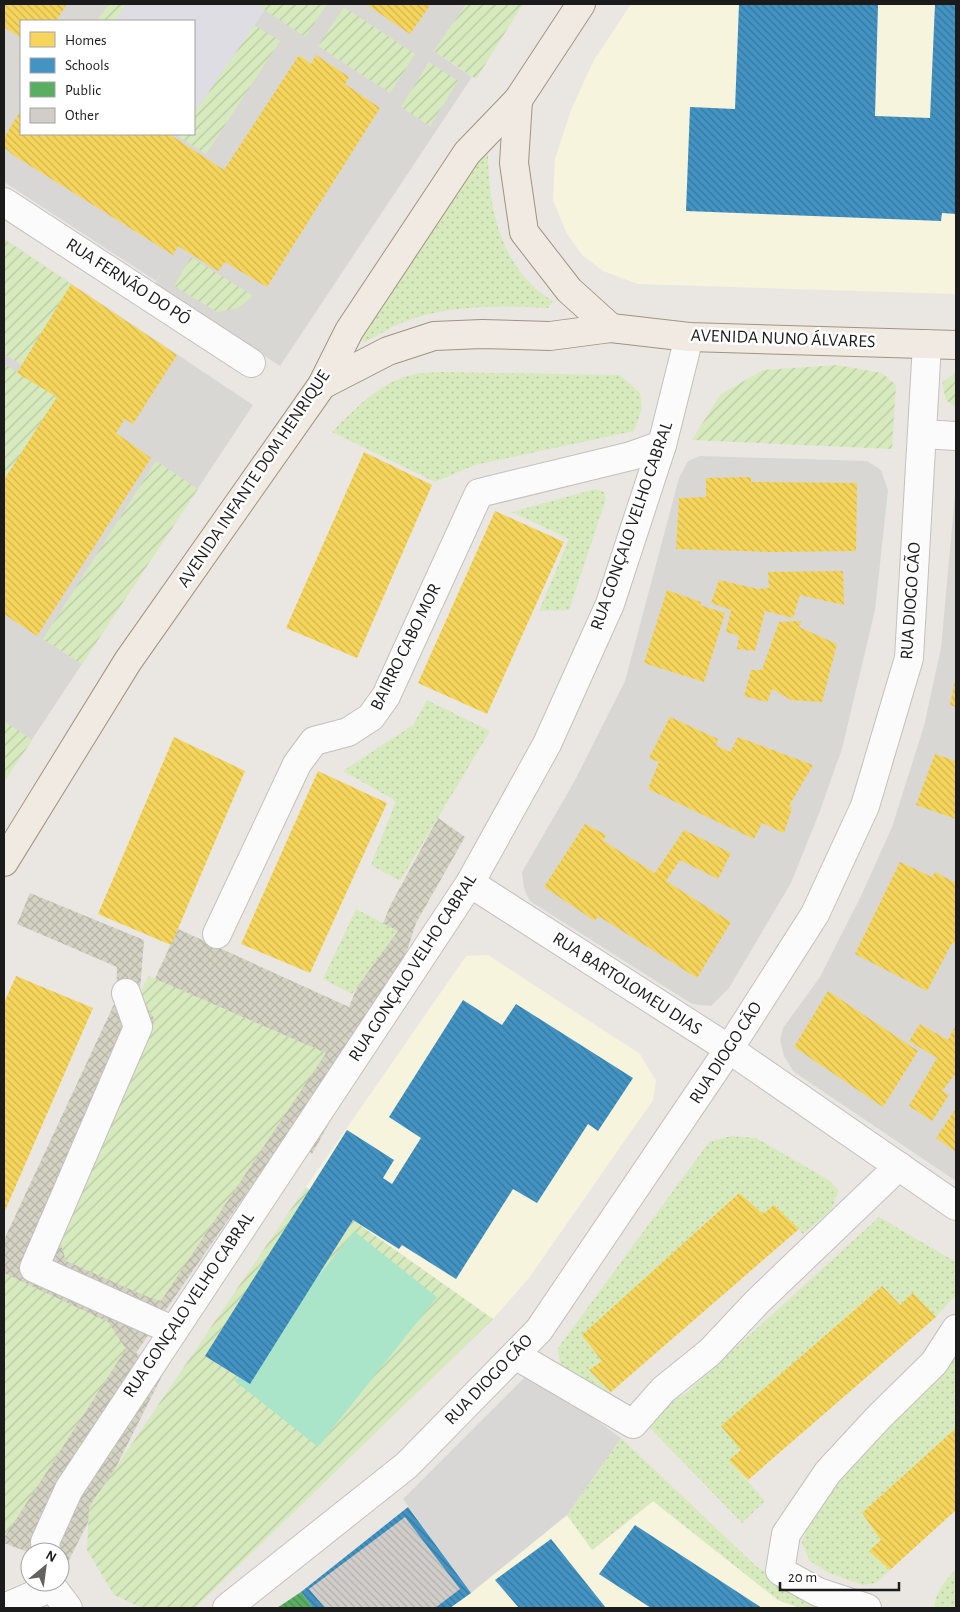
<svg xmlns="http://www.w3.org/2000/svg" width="960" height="1612" font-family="'Alegreya Sans',sans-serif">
	<defs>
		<pattern id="construction-cross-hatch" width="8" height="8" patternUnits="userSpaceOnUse" patternTransform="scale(1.25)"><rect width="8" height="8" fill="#d4d3c3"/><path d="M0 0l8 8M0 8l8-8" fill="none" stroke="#b5b5a7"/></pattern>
		<pattern id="grass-dots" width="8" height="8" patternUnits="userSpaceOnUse" patternTransform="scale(1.25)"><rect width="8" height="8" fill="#d7eabe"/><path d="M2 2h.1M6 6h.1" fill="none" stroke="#b8c8a3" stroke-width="1.8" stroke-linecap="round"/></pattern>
		<pattern id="garden-furrows" width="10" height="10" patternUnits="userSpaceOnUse" patternTransform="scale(1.25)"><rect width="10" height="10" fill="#d7eabe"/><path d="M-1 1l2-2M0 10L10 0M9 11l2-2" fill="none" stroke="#b8c8a3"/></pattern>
		<pattern id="homes-back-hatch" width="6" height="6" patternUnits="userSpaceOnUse" patternTransform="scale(1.25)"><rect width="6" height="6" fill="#f6d55c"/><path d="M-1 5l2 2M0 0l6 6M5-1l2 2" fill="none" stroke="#d2b64f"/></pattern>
		<pattern id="schools-back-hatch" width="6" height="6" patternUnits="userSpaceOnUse" patternTransform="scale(1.25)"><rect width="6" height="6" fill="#4393c3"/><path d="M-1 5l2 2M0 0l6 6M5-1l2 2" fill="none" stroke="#37779e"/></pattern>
		<pattern id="public-back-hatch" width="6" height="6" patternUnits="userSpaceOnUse" patternTransform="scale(1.25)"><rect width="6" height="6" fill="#5aae61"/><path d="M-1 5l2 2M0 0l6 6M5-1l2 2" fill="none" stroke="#4a8d4f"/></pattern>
		<pattern id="building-back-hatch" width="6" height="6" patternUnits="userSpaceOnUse" patternTransform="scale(1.25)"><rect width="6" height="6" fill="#d1cdc9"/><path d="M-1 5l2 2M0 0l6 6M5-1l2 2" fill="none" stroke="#b3afac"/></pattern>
	</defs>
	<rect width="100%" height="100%" fill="#eae7e2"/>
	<g fill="#d9d7d4" fill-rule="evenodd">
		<path d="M 4,4 L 466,4 L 434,51 L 472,77 L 280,366 L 155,284 L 172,254 L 13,155 L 4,170 ZM 21,21 L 194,21 L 194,134 L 21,134 Z"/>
		<polygon points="4,239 253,405 4,782"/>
		<polygon points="700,456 867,461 881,470 888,490 875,610 842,749 818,816 791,883 729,988 711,1006 692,1004 530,901 524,889 522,872 574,782 625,681 679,478 688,461"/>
		<polygon points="956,483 956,1181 794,1072 784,1056 780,1040 783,1028 820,977 861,896 892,827 924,726 941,648"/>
	</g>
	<g fill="#f6f4dc">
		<polygon points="631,4 956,4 956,294 638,284 603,271 582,255 566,232 553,200 555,159 571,110 594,60"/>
		<polygon points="488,955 640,1054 656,1081 653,1100 529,1278 493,1319 306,1187 466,956"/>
		<polygon points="653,1501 778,1600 800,1608 450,1608 567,1515 593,1550"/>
	</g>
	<polygon fill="url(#construction-cross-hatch)" points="438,818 465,837 416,923 382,1028 312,1154 284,1139 136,1353 165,1370 66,1566 60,1564 60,1552 30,1553 4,1543 4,1240 116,1000 117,967 17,924 30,893 144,940 138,1015 178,929 349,1007 390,906"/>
	<g fill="url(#grass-dots)">
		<path d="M 485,152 L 488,155 C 489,212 502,270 553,301 L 548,308 C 504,305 448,305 406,321 C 392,326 379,335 365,342 L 359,340 Z"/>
		<path d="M 442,372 L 620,375 L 640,393 L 642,409 L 634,431 L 475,465 L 435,482 L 332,432 C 355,409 379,383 411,375 C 421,372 432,373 442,372 Z"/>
		<polygon points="595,489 604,492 606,499 569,610 539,611 569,539 512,512"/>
		<polygon points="427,700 490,731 400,881 371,865 396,801 343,771 413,725"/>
		<polygon points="356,909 398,931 352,994 323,979"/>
		<path d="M 731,1136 L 756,1138 L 829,1180 L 839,1191 L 831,1210 L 803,1234 L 774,1205 L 763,1214 L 738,1193 L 583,1335 L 602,1361 L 589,1370 L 611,1392 L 609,1397 C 582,1384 559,1382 558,1348 L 709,1142 Z"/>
		<polygon points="879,1217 956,1262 956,1295 936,1317 914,1294 900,1305 881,1286 722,1426 741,1450 729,1460 765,1501 742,1523 649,1427 658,1410 686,1393"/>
		<polygon points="956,1356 956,1428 862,1513 881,1540 870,1552 890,1570 876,1583 862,1585 829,1573 810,1561 802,1543 811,1516 831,1487"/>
		<polygon points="621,1438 757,1567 835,1608 800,1608 778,1600 653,1501 592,1550 567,1515"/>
		<path d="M 956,1570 L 956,1608 L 934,1608 C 935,1592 945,1580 956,1570 Z"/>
	</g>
	<g fill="url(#garden-furrows)">
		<polygon points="109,4 127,4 115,21 97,21"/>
		<polygon points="256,4 327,4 305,37"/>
		<polygon points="466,4 523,4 476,79 434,51"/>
		<polygon points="344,7 415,54 390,93 318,46"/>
		<polygon points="252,24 280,41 206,154 175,134 194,134 194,106 197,109"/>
		<polygon points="429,62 458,81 430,126 401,107"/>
		<polygon points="4,239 71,284 22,365 4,354"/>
		<polygon points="191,257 253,296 238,308 217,312 174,286"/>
		<polygon points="4,364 57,397 4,480"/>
		<polygon points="837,365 882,373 896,385 892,449 692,440 720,395 763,370"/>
		<polygon points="956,372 956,408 946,400 942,383"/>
		<polygon points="156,461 198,489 82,664 43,639"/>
		<polygon points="4,721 32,740 4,782"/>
		<polygon points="149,976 326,1053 161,1301 143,1295 66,1261 60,1241 155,1020 139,994"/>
		<polygon points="306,1187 493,1319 195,1608 142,1608 114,1595 87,1550 89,1507"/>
		<polygon points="4,1273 108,1322 126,1349 4,1538"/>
	</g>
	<polygon fill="#aae5ca" points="354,1231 437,1297 318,1447 235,1381"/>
	<g fill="#d8d7d5">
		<polygon points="13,155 173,255 156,281 4,182 4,170"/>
		<polygon points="530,1372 621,1438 567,1515 471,1593 403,1499"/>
	</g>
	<polygon fill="#dddde3" points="127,4 256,4 265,10 197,109 194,106 194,21 115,21"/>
	<g fill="url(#homes-back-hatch)">
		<polygon points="4,4 67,4 56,21 21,21 21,38 4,27"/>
		<polygon points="366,4 431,4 410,34"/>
		<polygon points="299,55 311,64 316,55 349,77 345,84 380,108 267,287 225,262 218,271 178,246 173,255 13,155 4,147 4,138 21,110 21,134 169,134 224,170"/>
		<polygon points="71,284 177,355 133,424 125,419 116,433 151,458 37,636 4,614 4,480 57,397 17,373"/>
		<polygon points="364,452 432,485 357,658 286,628"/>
		<polygon points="751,477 751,482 857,483 856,551 770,552 676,549 679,498 706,497 706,478"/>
		<polygon points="495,511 564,542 487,714 418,683"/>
		<polygon points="843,571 844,605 800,595 793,618 765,611 755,651 737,649 739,636 726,632 731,610 711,603 719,580 758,589 769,588 768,572"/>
		<polygon points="667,590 701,602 700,605 725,613 704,682 644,663"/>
		<polygon points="801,621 799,627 837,644 822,702 791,700 772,689 767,702 744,696 751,670 762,670 779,622"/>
		<polygon points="955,679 956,679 956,707 950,705"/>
		<polygon points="670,717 718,739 716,745 730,752 738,737 813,765 789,806 792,808 784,833 762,823 754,839 648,789 659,762 649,758"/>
		<polygon points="174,737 245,771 171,945 98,914"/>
		<polygon points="935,754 956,761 956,819 916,805"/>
		<polygon points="318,771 387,803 310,973 241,944"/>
		<polygon points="585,824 606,835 603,841 655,873 684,830 731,853 718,879 680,860 666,881 731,922 697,978 598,916 595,921 544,887"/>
		<polygon points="900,862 932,877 935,872 956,883 956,945 952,943 927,991 855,954"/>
		<polygon points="16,976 93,1008 4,1213 4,1003"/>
		<polygon points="828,991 918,1051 883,1107 794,1047"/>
		<polygon points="920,1024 948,1040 956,1024 956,1073 942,1091 949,1095 932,1121 909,1106 937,1058 909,1041"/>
		<polygon points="956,1108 956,1152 936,1138"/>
		<polygon points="739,1193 763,1214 774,1205 799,1229 611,1392 589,1370 602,1361 582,1335"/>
		<polygon points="882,1286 900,1305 913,1293 936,1317 748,1480 729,1460 741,1450 721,1426"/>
		<polygon points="956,1428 956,1510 890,1570 869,1551 881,1540 862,1513"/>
	</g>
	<g fill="url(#schools-back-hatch)">
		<polygon points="739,4 878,4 875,116 930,118 935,4 956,4 956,214 942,213 941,221 686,211 690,107 735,109"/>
		<polygon points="463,1000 502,1025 516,1004 633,1078 598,1131 588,1124 537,1203 513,1189 456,1279 402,1245 399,1249 353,1220 250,1384 205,1356 347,1130 394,1160 383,1178 392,1184 421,1138 389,1117"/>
		<polygon points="408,1507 471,1593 450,1608 313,1608 301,1592"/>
		<polygon points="635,1525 762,1608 651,1608 599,1574"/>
		<polygon points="551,1539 606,1608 519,1608 495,1580"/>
	</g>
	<polygon fill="url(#public-back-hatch)" points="301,1592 313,1608 277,1608"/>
	<polygon fill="url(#building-back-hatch)" points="405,1517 460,1589 435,1608 325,1608 309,1589"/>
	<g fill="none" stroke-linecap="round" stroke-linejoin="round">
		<defs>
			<g id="minor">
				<polyline points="4,202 251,363"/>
				<polyline points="922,434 956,436"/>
				<polyline points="470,883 729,1049 956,1206"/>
				<polyline points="217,934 297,764 314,741 348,732 371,717 386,696 479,493 631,456 662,445"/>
				<polyline points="126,993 138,1027 34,1268 172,1330"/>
				<polyline points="515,1355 633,1424 663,1390 710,1352 757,1302 899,1166"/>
				<polyline points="46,1552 45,1542 69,1489 470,883 547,744 610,604 662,445 689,337"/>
				<polyline points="51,1582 52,1587 68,1608"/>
				<polyline points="4,1608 52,1587"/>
				<polyline points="227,1608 407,1465 539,1330 729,1049 815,914 865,806 909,658 927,344"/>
				<polyline points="867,1608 818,1592 780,1571 786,1534 828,1472 879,1417 934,1363 956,1329"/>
			</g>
			<g id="major">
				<polyline points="518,100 514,163 524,232 569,290 611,328"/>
				<polyline points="322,385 388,351 434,336 482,334 550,336 611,328 689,337 956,345"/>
				<polyline points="4,862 128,661 322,385 349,331 467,153 518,100 581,4"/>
			</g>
		</defs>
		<use href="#minor" stroke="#c2c1bf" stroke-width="30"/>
		<use href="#major" stroke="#a09480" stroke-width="30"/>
		<use href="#minor" stroke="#fcfbfb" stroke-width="28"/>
		<use href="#major" stroke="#f0eae2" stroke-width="28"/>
	</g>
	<g text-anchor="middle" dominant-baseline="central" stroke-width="5" stroke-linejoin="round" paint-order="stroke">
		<g font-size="18" fill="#1b1b1b" stroke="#fff">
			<text transform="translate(128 282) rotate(33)">RUA FERNÃO DO PÓ</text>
			<text transform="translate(783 339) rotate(2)">AVENIDA NUNO ÁLVARES</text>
			<text transform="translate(254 479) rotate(-56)">AVENIDA INFANTE DOM HENRIQUE</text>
			<text transform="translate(632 526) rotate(-71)">RUA GONÇALO VELHO CABRAL</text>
			<text transform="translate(911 601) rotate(-86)">RUA DIOGO CÃO</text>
			<text transform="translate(406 647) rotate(-64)">BAIRRO CABO MOR</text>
			<text transform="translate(413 968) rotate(-57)">RUA GONÇALO VELHO CABRAL</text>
			<text transform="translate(627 984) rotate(33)">RUA BARTOLOMEU DIAS</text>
			<text transform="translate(726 1053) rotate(-57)">RUA DIOGO CÃO</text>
			<text transform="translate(189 1305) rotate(-56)">RUA GONÇALO VELHO CABRAL</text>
			<text transform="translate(489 1380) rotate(-46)">RUA DIOGO CÃO</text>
		</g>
	</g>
	<rect width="960" height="1612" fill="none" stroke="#1b1b1b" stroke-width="10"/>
	<rect x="20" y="20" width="175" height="115" fill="#ffffff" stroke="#a4a4a4"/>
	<rect x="30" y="32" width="25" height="15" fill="#f6d55c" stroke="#a4a4a4"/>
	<text x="65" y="45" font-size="15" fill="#1b1b1b">Homes</text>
	<rect x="30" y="58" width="25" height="15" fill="#4393c3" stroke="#a4a4a4"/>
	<text x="65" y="70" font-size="15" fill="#1b1b1b">Schools</text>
	<rect x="30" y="82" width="25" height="15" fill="#5aae61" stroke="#a4a4a4"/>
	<text x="65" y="95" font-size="15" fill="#1b1b1b">Public</text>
	<rect x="30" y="108" width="25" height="15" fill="#d1cdc9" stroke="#a4a4a4"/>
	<text x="65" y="120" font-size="15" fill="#1b1b1b">Other</text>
	<g transform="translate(45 1567) rotate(29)"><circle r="24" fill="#ffffff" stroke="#a4a4a4"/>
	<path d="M0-4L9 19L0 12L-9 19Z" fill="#636261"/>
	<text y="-8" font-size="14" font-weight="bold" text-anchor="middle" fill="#1b1b1b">N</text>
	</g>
	<path d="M780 1582v8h119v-8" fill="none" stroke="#1b1b1b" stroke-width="2.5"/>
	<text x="788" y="1582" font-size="15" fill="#1b1b1b" stroke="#ffffff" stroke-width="4" paint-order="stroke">20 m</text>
</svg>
